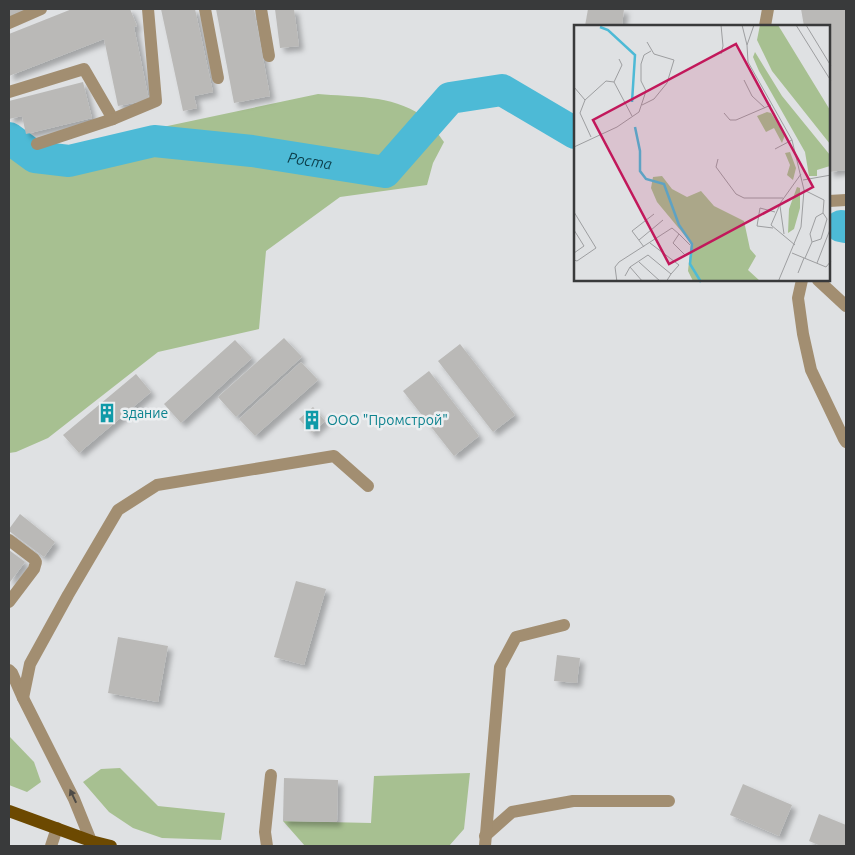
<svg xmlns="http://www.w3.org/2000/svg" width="855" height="855" font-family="Ubuntu,sans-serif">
	<defs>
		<filter id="shadow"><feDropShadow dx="4.5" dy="4.5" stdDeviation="2.5" flood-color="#0004"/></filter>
	</defs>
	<rect width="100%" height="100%" fill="#dfe1e3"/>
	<g fill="#a7c091">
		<path d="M 318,94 C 352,97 392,95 421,115 C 429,120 438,134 444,142 L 433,163 L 427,185 L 340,197 L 266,251 L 259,329 L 158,352 L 48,438 L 16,452 L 9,453 L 9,131 L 40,153 Z"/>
		<polygon points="9,736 34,762 41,782 27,792 9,785"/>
		<polygon points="120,768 158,806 225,813 221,840 162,838 133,828 109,812 83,782 101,769"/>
		<polygon points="470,773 464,829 449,846 305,846 283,821 371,823 374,776"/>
	</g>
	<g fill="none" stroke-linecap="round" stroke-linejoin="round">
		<g stroke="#4dbad6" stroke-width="32">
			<path id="s1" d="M 9,138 L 35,157 L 69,161 L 154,141 L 252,151 L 385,172 L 450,98 L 502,90 L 575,133"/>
			<polyline points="841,226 846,227"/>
		</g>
	</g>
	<g fill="#bab9b7" filter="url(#shadow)">
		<polygon points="9,9 31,9 9,19"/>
		<polygon points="72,9 130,9 137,26 134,27 149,100 118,106 104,39 9,76 9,34"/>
		<polygon points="161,9 195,9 213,92 194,96 197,108 183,111"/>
		<polygon points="216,9 254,9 270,96 234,103"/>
		<polygon points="275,9 294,9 299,46 280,48"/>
		<polygon points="588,9 624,9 622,26 585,26"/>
		<polygon points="801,9 846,9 846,170 829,172 829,26 804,26"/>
		<polygon points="83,82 92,118 26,134 22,116 9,119 9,101"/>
		<polygon points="284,338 302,357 236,417 218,397"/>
		<polygon points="235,340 252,358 181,423 164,404"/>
		<polygon points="460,344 515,415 493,432 438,361"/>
		<polygon points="301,362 318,380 255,436 239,419"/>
		<polygon points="429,371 479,436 454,456 403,391"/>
		<polygon points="136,374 151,392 79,453 63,435"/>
		<polygon points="313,407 325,421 312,433 299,419"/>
		<polygon points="20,514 55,542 44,557 9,531 9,529"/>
		<polygon points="9,550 25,562 10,582 9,581"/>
		<polygon points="296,581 326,589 304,665 274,657"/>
		<polygon points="118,637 168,646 158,702 108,693"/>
		<polygon points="557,655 580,658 577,683 554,681"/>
		<polygon points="284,778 338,780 337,822 283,821"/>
		<polygon points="743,784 792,805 779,836 730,815"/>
		<polygon points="819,814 846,825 846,846 821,846 809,841"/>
	</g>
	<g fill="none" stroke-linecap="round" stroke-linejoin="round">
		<g stroke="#a28e71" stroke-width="12">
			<polyline points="205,9 218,78"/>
			<polyline points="261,9 269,56"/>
			<polyline points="9,23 41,9"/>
			<polyline points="765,26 768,9"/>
			<polyline points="9,92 84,69 113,119 156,101 148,9"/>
			<polyline points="37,144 113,119"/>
			<polyline points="829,201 846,200"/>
			<polyline points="802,280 798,298 803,334 811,370 844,439 846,442"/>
			<polyline points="818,280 846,306"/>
			<polyline points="9,540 34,559 36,562 34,569 9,602"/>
			<polyline points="9,670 12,673 23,698 74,799 91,841"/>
			<polyline points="23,698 30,664 68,595 118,510 157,485 334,456 368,486"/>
			<polyline points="485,836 512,812 573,801 669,801"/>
			<polyline points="51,846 57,828"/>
			<polyline points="267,846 265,832 271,775"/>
			<polyline points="485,846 500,667 516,637 564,625"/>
		</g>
		<polyline stroke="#6c4901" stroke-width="12" points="9,811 91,841 111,846"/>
	</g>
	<defs><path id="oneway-solid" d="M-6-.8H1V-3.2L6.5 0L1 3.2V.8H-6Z" transform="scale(1.25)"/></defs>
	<use fill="#4e4b46" href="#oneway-solid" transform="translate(73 796) rotate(-115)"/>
	<defs>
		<symbol id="building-bare" viewBox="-9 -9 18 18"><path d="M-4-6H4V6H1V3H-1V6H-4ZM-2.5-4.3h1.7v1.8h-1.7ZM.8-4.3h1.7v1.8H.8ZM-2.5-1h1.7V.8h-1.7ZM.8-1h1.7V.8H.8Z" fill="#0f9aa8" stroke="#eceef0" stroke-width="2.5" paint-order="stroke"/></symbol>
	</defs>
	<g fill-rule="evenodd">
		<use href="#building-bare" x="93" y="399" width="28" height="28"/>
		<use href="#building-bare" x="298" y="406" width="28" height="28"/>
	</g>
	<g text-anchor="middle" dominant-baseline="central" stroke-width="5" stroke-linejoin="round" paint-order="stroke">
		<g font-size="14" fill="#0d838f" stroke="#eceef0" text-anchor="start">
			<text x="122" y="413">здание</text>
			<text x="327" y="420">ООО "Промстрой"</text>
		</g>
		<g font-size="15" font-style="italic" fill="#0c3e4a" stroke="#eceef0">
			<text stroke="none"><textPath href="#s1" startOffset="311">Роста</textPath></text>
		</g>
	</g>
	<g transform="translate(574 25)">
		<rect width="256" height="256" fill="#dfe1e3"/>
		<path d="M 186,0 L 204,0 L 256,85 L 256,119 L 198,46 L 183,15 ZM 181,27 L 208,71 L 256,130 L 256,141 L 243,145 L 243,151 L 235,151 L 231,127 L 185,46 L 179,32 ZM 193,87 L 197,88 L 211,110 L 208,118 L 200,103 L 192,107 L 183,91 ZM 216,127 L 222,143 L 219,155 L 213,150 L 216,140 L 211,128 ZM 88,151 L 98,164 L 113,172 L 127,166 L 140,181 L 170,196 L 176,224 L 182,231 L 174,245 L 186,256 L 119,256 L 114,246 L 117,218 L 83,177 L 77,163 L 79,152 ZM 223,162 L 226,163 L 226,183 L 220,204 L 214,208 L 215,184 Z" fill="#a7c091"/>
		<path fill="none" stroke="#4dbad6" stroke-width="2.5" d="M 26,2 L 34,5 L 61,30 L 58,77M 61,102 L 66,126 L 66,146 L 72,154 L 90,159 L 105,200 L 118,219 L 116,239 L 127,257"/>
		<path fill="none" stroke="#9d9ea0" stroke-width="1" d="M 168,0 L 173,20M 180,0 L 173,20 L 174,37 L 218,115 L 230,165 L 227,202 L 204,257M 222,0 L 257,56M 232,0 L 257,41M 147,29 L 149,21 L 147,0M 170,55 L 178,71 L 191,83M 40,57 L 48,40 L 45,34M 0,62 L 11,75M 68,80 L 80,74 L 93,58 L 100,35 L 80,29 L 73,17M 150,88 L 156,95 L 162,95 L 197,80M 17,112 L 6,88 L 11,75 L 32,56 L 40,57 L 58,91M 0,122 L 43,102 L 65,87 L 72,66 L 67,56 L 67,39 L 70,30 L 77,26M 201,124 L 218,115M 144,134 L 142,142 L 162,169 L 170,173 L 209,173M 229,155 L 257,150M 230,165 L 250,175 L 249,188 L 242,192 L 236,209 L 238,217 L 231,233M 206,181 L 210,209M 0,187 L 22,223 L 3,236 L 0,235M 199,203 L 183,201 L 186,183 L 201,187M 0,205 L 10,221 L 0,228M 105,209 L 116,220M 65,215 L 89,195M 238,217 L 247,214 L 253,194 L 249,188M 76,218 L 105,240 L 97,249M 221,220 L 197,200 L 207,177 L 227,149M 70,222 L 58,206 L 80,189M 218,228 L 252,242 L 257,236M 65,237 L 87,257M 243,238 L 257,202M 56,242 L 69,257M 224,248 L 230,233M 51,251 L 56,242 L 74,230 L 97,249 L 92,257M 43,257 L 41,242 L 45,237 L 98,203 L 105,209 L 99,218 L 111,230"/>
		<path fill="#c2185b" fill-opacity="0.15" stroke="#c2185b" stroke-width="2.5" d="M 162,19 L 239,162 L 95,239 L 19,95 Z"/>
		<rect width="256" height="256" fill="none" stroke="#393a3b" stroke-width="2.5"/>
	</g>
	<rect width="855" height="855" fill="none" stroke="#393a3b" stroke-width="20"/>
</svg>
